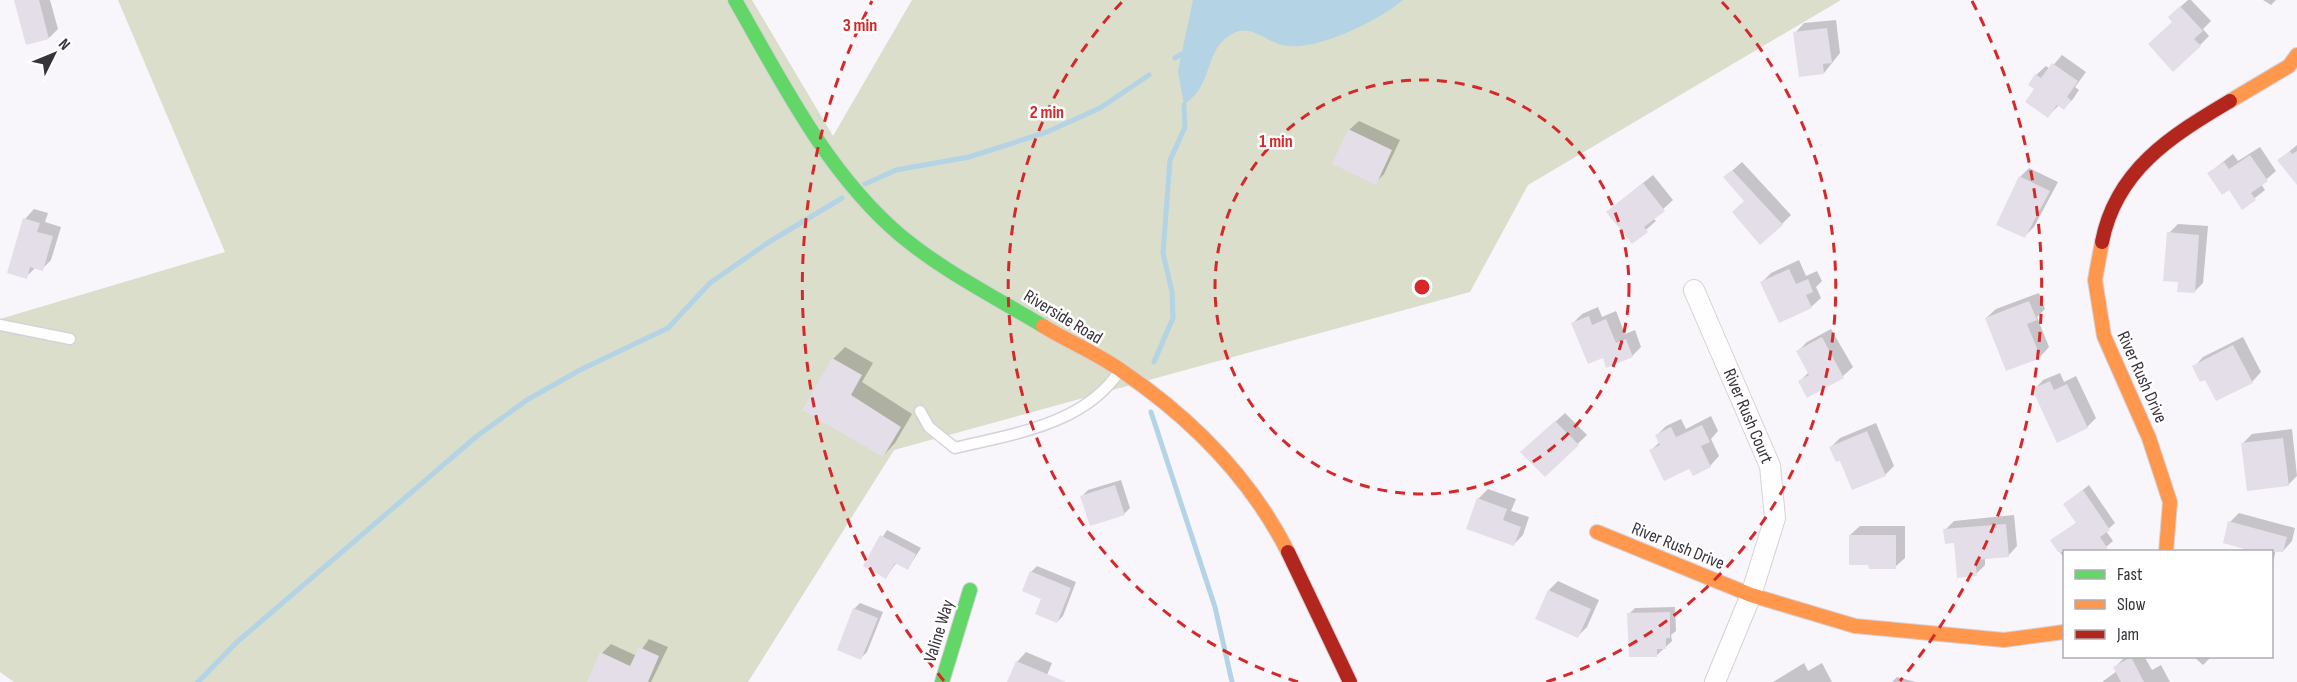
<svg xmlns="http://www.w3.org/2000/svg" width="2297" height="682" font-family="'Sofia Sans Condensed',sans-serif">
	<rect width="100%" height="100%" fill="#f8f5fb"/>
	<polygon fill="#dadeca" points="118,0 752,0 833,136 912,0 1841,0 1528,185 1470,292 894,450 748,682 14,682 0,672 0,319 225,252"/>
	<path fill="#b4d3e5" d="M 1193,0 L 1403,0 C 1377,21 1322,49 1288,46 C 1268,45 1252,22 1232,34 C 1211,46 1212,65 1202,84 C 1198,93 1191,99 1184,105 L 1178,71 Z"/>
	<g fill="#0003">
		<polygon points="16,0 50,0 58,29 49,38"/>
		<polygon points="2188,0 2191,0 2211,21 2203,29 2209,36 2200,45 2174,22 2179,8"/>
		<polygon points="2263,0 2276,0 2271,5"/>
		<polygon points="1836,20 1840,53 1824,73 1795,33 1804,23"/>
		<polygon points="2062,55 2086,72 2075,87 2079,90 2073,99 2064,108 2059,105 2048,116 2036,89 2036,75 2046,66 2050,69"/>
		<polygon points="1359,121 1400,140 1384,174 1375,183 1349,130"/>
		<polygon points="2297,145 2297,183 2279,160"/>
		<polygon points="2260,147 2276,171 2261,184 2265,190 2242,208 2229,188 2209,173 2233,154 2238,161"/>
		<polygon points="1742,162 1791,215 1782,224 1745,201 1725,177"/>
		<polygon points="2029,168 2058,182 2034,227 2024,237 2020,177"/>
		<polygon points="1653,175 1673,200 1653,218 1656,221 1632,242 1618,203"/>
		<polygon points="34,209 48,213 45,222 61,227 51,260 42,269 36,267 26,277 25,219"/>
		<polygon points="2178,224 2208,226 2203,283 2194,292 2179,281 2169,233"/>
		<polygon points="1799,260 1806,276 1817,271 1822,281 1816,287 1821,298 1811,307 1762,282 1771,273"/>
		<polygon points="2039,293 2045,309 2037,317 2049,347 2040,357 1986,318 1996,309"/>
		<polygon points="1598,307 1602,317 1616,311 1625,334 1635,330 1641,347 1632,356 1603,356 1573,323 1582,314"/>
		<polygon points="1831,329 1853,367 1843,376 1808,396 1799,382 1809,372 1798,351 1807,342"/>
		<polygon points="2243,337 2261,372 2252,382 2206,378 2194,367 2203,357"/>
		<polygon points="845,347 873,363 862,382 912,414 895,443 883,456 804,410 833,359"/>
		<polygon points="2060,373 2064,382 2076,376 2096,418 2087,427 2034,390 2043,380"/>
		<polygon points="1565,413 1587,435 1545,475 1522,452"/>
		<polygon points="1711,416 1718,431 1711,439 1719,456 1710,466 1690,467 1651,450 1660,442 1657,435 1666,426 1681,419 1686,429"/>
		<polygon points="1876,423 1894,466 1885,475 1841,459 1831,447 1840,438"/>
		<polygon points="2292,429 2297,476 2288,485 2243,443 2252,434"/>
		<polygon points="1121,480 1130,508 1124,514 1082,496 1088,490"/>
		<polygon points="2089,485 2115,523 2106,531 2113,541 2100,552 2064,552 2064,558 2052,541 2077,522 2065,504"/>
		<polygon points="1488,489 1516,499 1511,511 1529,517 1523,535 1514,544 1478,499"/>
		<polygon points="2239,513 2295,528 2292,541 2283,551 2276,549 2272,567 2272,552 2245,548 2230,522"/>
		<polygon points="2014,515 2017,546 2008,556 1985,558 1985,565 1976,574 1955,541 1945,530 1954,521"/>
		<polygon points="1860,526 1905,526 1905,558 1895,567 1850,535"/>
		<polygon points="887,530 921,548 908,568 897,562 886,577 865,565"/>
		<polygon points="1037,566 1076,582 1063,616 1057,622 1031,572"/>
		<polygon points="1558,581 1599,600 1587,627 1578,636 1549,590"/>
		<polygon points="860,603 883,612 867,652 861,658 854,609"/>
		<polygon points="1675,607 1676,631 1671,635 1672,641 1657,655 1629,614 1635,608"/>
		<polygon points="649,639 668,647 651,682 588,682 602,653 611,644 637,656"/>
		<polygon points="1026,652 1052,663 1044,682 1009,682 1017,662"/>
		<polygon points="2126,656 2144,656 2152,670 2161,665 2170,682 2102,682 2117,671 2115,667"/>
		<polygon points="2193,656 2212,656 2203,665"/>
		<polygon points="1804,663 1808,671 1822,663 1832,682 1773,682"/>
		<polygon points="1897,677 1916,682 1892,682"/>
	</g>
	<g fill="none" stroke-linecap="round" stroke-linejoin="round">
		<g stroke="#b4d3e5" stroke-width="5">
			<polyline points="1175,58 1182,54"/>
			<polyline points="865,184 896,170 969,157 1047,132 1100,108 1149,75"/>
			<polyline points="1154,362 1173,318 1172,292 1163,253 1170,160 1185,127 1184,105"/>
			<polyline points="1151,412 1215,607 1232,682"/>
			<polyline points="198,682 237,642 477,436 527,400 580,370 668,328 710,283 769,242 842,198"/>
		</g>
	</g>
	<g fill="#e4dee8">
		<polygon points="14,0 39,0 49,39 26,45"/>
		<polygon points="2180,6 2203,31 2194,39 2201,46 2173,72 2148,44 2172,22 2168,17"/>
		<polygon points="1827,28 1832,63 1823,64 1824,74 1799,77 1793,32"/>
		<polygon points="2052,63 2078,81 2067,97 2071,100 2064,110 2057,105 2048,118 2025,102 2034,89 2028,85 2035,74 2041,78"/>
		<polygon points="1348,129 1392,150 1376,185 1332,164"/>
		<polygon points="2290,151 2292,154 2297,151 2297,185 2277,160"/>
		<polygon points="2250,155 2268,181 2251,193 2256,200 2242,210 2229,190 2222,195 2207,173 2224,162 2229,169"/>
		<polygon points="1732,170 1783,225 1760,245 1732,212 1744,201 1723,177"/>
		<polygon points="2019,176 2050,191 2025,238 1996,225"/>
		<polygon points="1643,183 1665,211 1644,227 1648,232 1632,244 1606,212"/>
		<polygon points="23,218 40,223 37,232 53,236 43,271 30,267 27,279 7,273"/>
		<polygon points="2167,232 2199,235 2195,293 2177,292 2178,282 2163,281"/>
		<polygon points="1789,269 1796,284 1808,279 1813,292 1806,295 1812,308 1779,323 1760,282"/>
		<polygon points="2029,301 2037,320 2027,324 2041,358 2006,371 1985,318"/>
		<polygon points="1589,316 1592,325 1606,319 1616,343 1626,339 1633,357 1606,368 1603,358 1588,364 1571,323"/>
		<polygon points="1822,337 1844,378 1807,398 1798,381 1809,375 1796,351"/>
		<polygon points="2233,345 2253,383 2216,401 2205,380 2200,382 2192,366"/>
		<polygon points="832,358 862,375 851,395 901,427 883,457 802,410"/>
		<polygon points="2050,381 2054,390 2067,384 2088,428 2057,443 2032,389"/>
		<polygon points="1555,421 1579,445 1545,477 1520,452"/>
		<polygon points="1702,425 1710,442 1701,446 1711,467 1693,476 1689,469 1664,481 1649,450 1660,445 1655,435 1671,427 1676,437"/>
		<polygon points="1867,431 1886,476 1852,490 1840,461 1836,462 1829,447"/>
		<polygon points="2283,438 2289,486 2247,491 2241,443"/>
		<polygon points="1115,485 1125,515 1090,526 1080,496"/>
		<polygon points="2083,490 2110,530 2100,537 2110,552 2058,552 2050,540 2076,523 2063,504"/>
		<polygon points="1477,498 1507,509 1503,520 1521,527 1514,546 1466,529"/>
		<polygon points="2228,521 2287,537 2283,552 2243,552 2244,549 2223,543"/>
		<polygon points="2006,524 2009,557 1975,560 1977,576 1957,578 1954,543 1945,544 1943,529"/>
		<polygon points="880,535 916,554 908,570 895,563 886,579 863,566"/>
		<polygon points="1849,535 1896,535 1896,569 1869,569 1868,565 1849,565"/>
		<polygon points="1030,571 1071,588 1057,623 1035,614 1041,599 1022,591"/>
		<polygon points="1548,590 1591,609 1578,638 1535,619"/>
		<polygon points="853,608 878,618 861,660 837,650"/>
		<polygon points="1670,612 1670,638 1666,638 1666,649 1657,649 1657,657 1629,657 1627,613"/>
		<polygon points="639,647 659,656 648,682 587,682 600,652 630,666"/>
		<polygon points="2131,657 2144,682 2121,682 2113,667"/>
		<polygon points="1016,661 1066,682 1007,682"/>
	</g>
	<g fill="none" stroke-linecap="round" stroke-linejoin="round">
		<defs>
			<g id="lane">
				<polyline points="0,325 70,339"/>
				<path d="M 920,411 L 929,427 L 955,448 C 1013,434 1086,424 1120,370"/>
			</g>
			<polyline id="street" points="1694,290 1770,466 1775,518 1751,595 1715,682"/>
			<g id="fast">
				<path d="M 735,0 C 782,82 827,173 900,235 C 943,271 995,297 1043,326"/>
				<polyline points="942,682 970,590"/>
			</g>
			<g id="slow">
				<polyline points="2230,101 2289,66 2297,55"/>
				<polyline points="2102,242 2095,280 2104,336 2149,438 2170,502 2166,552"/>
				<path d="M 1043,326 C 1069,342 1098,354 1122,371 C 1191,418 1250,477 1288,552"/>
				<polyline points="1597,532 1751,595 1855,626 2004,640 2064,632"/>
			</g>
			<g id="jam">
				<path d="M 2102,242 C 2116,170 2171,136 2230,101"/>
				<polyline points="1288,552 1350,682"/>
			</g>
		</defs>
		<use href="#lane" stroke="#d6d1d9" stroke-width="13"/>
		<use href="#street" stroke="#d6d1d9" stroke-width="22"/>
		<use href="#fast" stroke="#d6d1d9" stroke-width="16"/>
		<use href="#slow" stroke="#d6d1d9" stroke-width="16"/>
		<use href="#jam" stroke="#d6d1d9" stroke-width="16"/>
		<use href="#lane" stroke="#fefefe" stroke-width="10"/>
		<use href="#street" stroke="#fefefe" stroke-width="20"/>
		<use href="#fast" stroke="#63d668" stroke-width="14"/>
		<use href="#slow" stroke="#ff974d" stroke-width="14"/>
		<use href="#jam" stroke="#b3261e" stroke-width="14"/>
	</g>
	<g fill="none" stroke="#d62828" stroke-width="3" stroke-dasharray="10 8">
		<circle cx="1422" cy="287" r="207"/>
		<path d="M1298 682A414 414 0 0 1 1122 2M1722 2A414 414 0 0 1 1546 682"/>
		<path d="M944 681A620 620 0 0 1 872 1M1972 1A620 620 0 0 1 1900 681"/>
	</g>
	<g text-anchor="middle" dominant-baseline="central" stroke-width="5" stroke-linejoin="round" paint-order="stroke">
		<g font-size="18" fill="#38323b" stroke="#fff">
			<text transform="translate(1063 317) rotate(31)">Riverside Road</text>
			<text transform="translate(2142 377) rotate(66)">River Rush Drive</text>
			<text transform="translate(1748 416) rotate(67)">River Rush Court</text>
			<text transform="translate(1678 546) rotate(22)">River Rush Drive</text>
			<text transform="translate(939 631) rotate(-73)">Valine Way</text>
		</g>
	</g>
	<circle cx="1422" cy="287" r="9" fill="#d62828" stroke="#fff" stroke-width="3"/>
	<g font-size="18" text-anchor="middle" font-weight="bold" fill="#d62828" stroke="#fff" stroke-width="5" stroke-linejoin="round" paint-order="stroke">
		<text x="860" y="31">3 min</text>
		<text x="1047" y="118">2 min</text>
		<text x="1276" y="147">1 min</text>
	</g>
	<rect x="2063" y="550" width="210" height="108" fill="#ffffff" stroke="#afadb1" stroke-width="1.5"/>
	<rect x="2075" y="570" width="30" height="9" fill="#63d668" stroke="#afadb1" stroke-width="1.5"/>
	<text x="2117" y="580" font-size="18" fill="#38323b">Fast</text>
	<rect x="2075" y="600" width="30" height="9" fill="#ff974d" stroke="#afadb1" stroke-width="1.5"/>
	<text x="2117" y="610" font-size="18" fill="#38323b">Slow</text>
	<rect x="2075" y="630" width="30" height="9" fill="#b3261e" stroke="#afadb1" stroke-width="1.5"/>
	<text x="2117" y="640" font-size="18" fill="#38323b">Jam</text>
	<g transform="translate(54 54) rotate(47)" stroke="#ffffff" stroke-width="4.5" paint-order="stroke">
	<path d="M0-4.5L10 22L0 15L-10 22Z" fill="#38323b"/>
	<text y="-9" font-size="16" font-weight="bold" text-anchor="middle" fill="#38323b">N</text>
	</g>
</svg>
